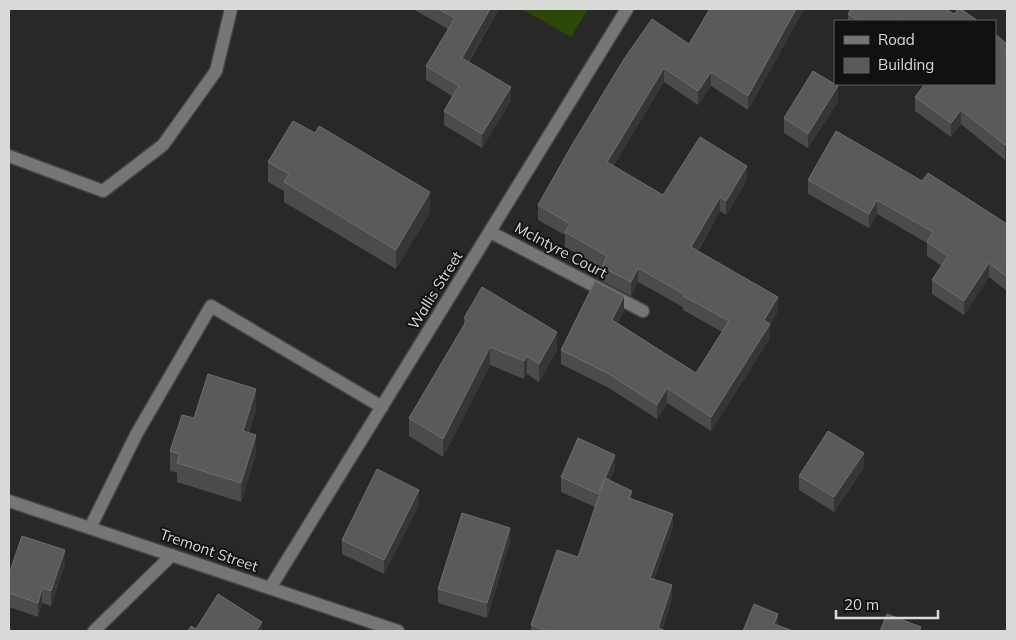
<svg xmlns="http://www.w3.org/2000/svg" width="1016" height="640" font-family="Mulish,sans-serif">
	<rect width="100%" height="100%" fill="#282926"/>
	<polygon fill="#2d470b" points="522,9 588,9 571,37"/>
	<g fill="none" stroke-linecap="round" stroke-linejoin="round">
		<defs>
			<g id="service">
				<polyline points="9,156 103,191 163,145 216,71 231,9"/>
				<polyline points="90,528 137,433 211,306 382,407"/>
			</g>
			<g id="minor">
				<polyline points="490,232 643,311"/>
				<polyline points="94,631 172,555"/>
			</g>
			<g id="tertiary">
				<polyline points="9,501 398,631"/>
				<polyline points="270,588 627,9"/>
			</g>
		</defs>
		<use href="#service" stroke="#454644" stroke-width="15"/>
		<use href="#minor" stroke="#454644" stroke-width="15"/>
		<use href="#tertiary" stroke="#454644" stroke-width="15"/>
		<use href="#service" stroke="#747773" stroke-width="12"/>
		<use href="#minor" stroke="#747773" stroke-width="12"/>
		<use href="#tertiary" stroke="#747773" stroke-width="12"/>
	</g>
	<g fill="#4a4c49">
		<polygon points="413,9 499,9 469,62 511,101 482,148 444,125 444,111 452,96 426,80 426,66 448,29"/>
		<polygon points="708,9 804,9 748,110 711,86 698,105 664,82 613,166 663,195 747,180 726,215 720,211 698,251 778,311 770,325 770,338 711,431 667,403 657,419 609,388 561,364 561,350 624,310 618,323 696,373 722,332 683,310 683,307 638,282 631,296 602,281 602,268 565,247 565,235 538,220 538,205 572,145 689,44 709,9"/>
		<polygon points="848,14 954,14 978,21 848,21"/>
		<polygon points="1007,44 1007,157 1005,160 961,124 951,137 915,111 915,97"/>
		<polygon points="838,101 808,148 784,133 784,118"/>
		<polygon points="268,162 430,212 396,269 284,202 284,191 268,182"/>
		<polygon points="808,180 922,181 1007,224 1007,291 989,277 964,315 932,294 932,280 942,266 927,256 927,243 877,214 869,228 808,194"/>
		<polygon points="464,318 557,350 539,382 527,374 524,379 490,365 443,457 409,436 409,418 464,326"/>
		<polygon points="256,409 249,433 256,455 241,502 177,482 177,473 170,471 170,451"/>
		<polygon points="864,467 834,512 799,490 799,476"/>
		<polygon points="615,469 610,480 632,499 673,527 654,579 672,599 662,630 666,631 531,631 531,625 578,557 595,507 561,492 561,477"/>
		<polygon points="419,505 384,574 342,554 342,540"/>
		<polygon points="510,542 487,618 438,603 438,589"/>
		<polygon points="65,564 51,606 42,603 38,617 9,607 9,574"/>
	</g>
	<g fill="#363734">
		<polygon points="490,9 499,9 462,72 462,58"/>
		<polygon points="796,9 804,9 748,110 748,96"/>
		<polygon points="664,68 664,82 607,177 607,162"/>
		<polygon points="711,72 711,86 698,105 698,91"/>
		<polygon points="838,86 838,101 808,148 808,134"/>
		<polygon points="511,87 511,101 482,148 482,134"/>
		<polygon points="961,110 961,124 951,137 951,123"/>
		<polygon points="1007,143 1007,157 1005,160 1005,145"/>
		<polygon points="747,166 747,180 726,215 726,201"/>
		<polygon points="430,192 430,212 396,269 396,250"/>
		<polygon points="720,197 720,211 691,262 691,247"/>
		<polygon points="877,200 877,214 869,228 869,214"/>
		<polygon points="989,263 989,277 964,315 964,301"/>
		<polygon points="638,268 638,282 631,296 631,282"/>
		<polygon points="624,296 624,310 612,334 612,320"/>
		<polygon points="778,297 778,311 770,325 770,338 711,431 711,417 764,320"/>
		<polygon points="557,332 557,350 539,382 539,364"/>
		<polygon points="490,347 490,365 443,457 443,439"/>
		<polygon points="527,356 527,374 524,379 524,361"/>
		<polygon points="667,388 667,403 657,419 657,405"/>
		<polygon points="256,389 256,409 243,451 243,431"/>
		<polygon points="256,435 256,455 241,502 241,483"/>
		<polygon points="864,453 864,467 834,512 834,497"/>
		<polygon points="615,455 615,469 598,508 598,494"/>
		<polygon points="419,490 419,505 384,574 384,560"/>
		<polygon points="632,491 632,504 629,498"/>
		<polygon points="673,514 673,527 650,591 650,578"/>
		<polygon points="510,528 510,542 487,618 487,603"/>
		<polygon points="65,550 65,564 51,606 51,591"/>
		<polygon points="672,585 672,599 661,631 658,628"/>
		<polygon points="42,588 42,603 38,617 38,603"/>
		<polygon points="778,614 778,628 774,624"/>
		<polygon points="262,622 262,631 256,631"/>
	</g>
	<g fill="#595b58" stroke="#6d6f6c">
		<polygon points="438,9 490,9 462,58 511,87 482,134 444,111 459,86 426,66 455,18"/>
		<polygon points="710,9 796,9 748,96 711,72 698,91 664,68 607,162 663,195 700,137 747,166 726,201 720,197 691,247 778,297 764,320 770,324 711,417 667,388 657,405 609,374 561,350 595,281 624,296 612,320 696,373 729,321 683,296 684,294 638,268 631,282 602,267 607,256 565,232 570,224 538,205 572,145 624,59 652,19 689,44"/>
		<polygon points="851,9 946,9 954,14 958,9 961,9 978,21 901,21 898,19 896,21 859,21 848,14"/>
		<polygon points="995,34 1007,44 1007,48 1004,52 1007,55 1007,143 1005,145 961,110 951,123 915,97 925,84 995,84"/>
		<polygon points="813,71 838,86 808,134 784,118"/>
		<polygon points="293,121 315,133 319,126 430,192 396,250 284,182 289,174 268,162"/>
		<polygon points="836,131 922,181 928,173 1007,224 1007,277 989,263 964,301 932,280 948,256 927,242 933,232 877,200 869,214 808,180"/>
		<polygon points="482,287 557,332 539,364 527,356 524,361 490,347 443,439 409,418 467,320 464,318"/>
		<polygon points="208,374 256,389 243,431 256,435 241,483 177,463 180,454 170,451 182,415 194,418"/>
		<polygon points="828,431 864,453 834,497 799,476"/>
		<polygon points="578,438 615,455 598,494 561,477"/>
		<polygon points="377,469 419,490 384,560 342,540"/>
		<polygon points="605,478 632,491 629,498 673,514 650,578 672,585 658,628 666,631 548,631 531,625 557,550 578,557"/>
		<polygon points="462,513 510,528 487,603 438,589"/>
		<polygon points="22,536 65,550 51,591 42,588 38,603 9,593 9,574"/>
		<polygon points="218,594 262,622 256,631 188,631 191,626 196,629"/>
		<polygon points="754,604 778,614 774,624 793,631 743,631"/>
		<polygon points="887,614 921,627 919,631 880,631"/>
	</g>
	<g text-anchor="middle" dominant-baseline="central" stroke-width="4" stroke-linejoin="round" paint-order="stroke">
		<g font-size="15" fill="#d9dbd9" stroke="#111210">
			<text transform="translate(561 250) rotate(28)">McIntyre Court</text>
			<text transform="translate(435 290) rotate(-58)">Wallis Street</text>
			<text transform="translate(209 550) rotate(19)">Tremont Street</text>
		</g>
	</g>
	<rect width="1016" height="640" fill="none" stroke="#d9dbd9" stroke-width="20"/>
	<rect x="834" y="20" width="162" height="65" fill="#111210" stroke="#616260"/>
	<rect x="844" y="36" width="25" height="8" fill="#747773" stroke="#616260"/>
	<text x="878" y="45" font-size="15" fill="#d9dbd9">Road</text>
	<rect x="844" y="58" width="25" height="15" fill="#595b58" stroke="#616260"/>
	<text x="878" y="70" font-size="15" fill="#d9dbd9">Building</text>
	<path d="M836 610v8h102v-8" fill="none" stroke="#d9dbd9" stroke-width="2.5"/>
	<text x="844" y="610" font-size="15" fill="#d9dbd9" stroke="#111210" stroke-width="4" paint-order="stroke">20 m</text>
</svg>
